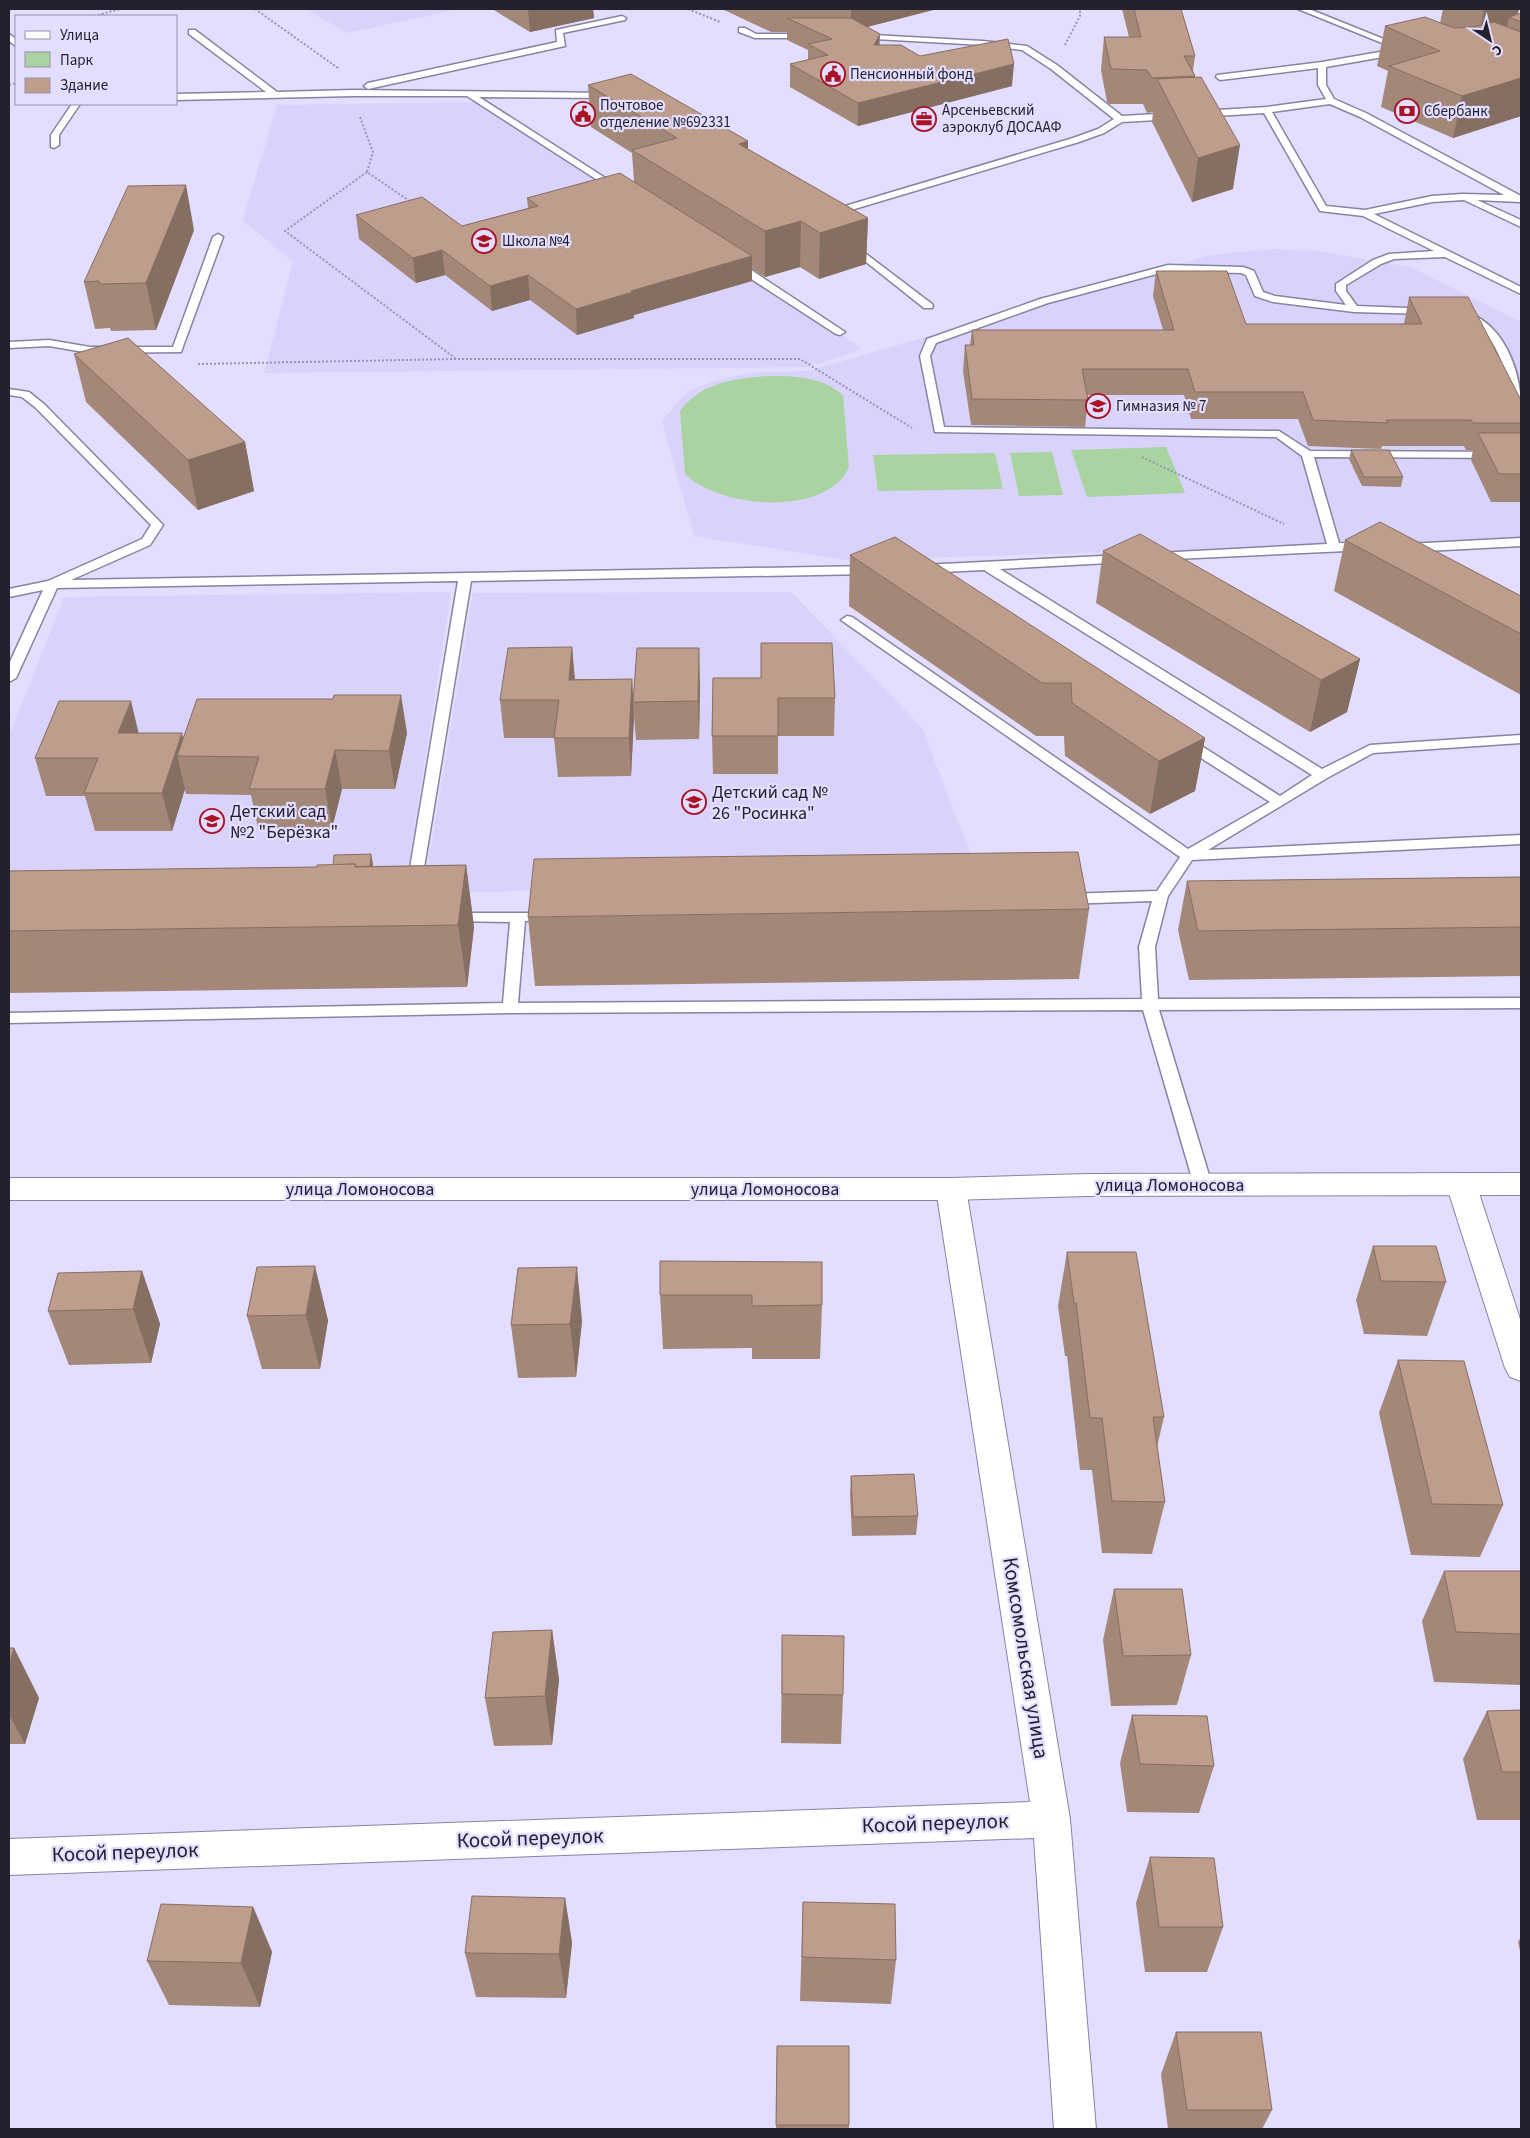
<svg xmlns="http://www.w3.org/2000/svg" width="1530" height="2138" font-family="'Source Sans 3',sans-serif">
	<rect width="100%" height="100%" fill="#e3ddff"/>
	<g fill="#d9d2fb">
		<polygon points="307,9 459,9 347,33"/>
		<polygon points="488,102 863,349 807,367 264,373 293,262 243,220 277,105"/>
		<polygon points="1273,249 1318,251 1410,267 1521,322 1521,540 845,560 694,536 662,421 687,392 714,381 750,373 808,371 1211,255"/>
		<polygon points="451,592 402,906 9,911 9,737 64,597"/>
		<polygon points="791,592 922,728 979,876 423,894 473,593"/>
	</g>
	<g fill="#a9d4a2">
		<path d="M 766,376 C 794,376 821,376 843,395 L 849,467 C 827,517 720,509 685,474 L 680,411 C 700,383 735,378 766,376 Z"/>
		<polygon points="1166,447 1185,493 1087,497 1071,450"/>
		<polygon points="1052,452 1063,495 1019,496 1010,453"/>
		<polygon points="995,453 1003,489 878,491 873,455"/>
	</g>
	<g fill="none" stroke-linecap="round" stroke-linejoin="round">
		<defs>
			<g id="lane">
				<path d="M 1298,9 L 1309,9 L 1406,48 L 1400,54 L 1326,67 L 1326,85 L 1334,99 L 1366,113 L 1521,196 L 1521,201 L 1519,202 L 1477,200 L 1521,220 L 1521,227 L 1464,200 L 1432,202 L 1374,214 L 1521,287 L 1521,294 L 1445,257 L 1394,259 L 1381,264 L 1346,285 L 1346,291 L 1357,306 L 1432,309 L 1433,311 L 1432,313 L 1428,314 L 1354,312 L 1273,302 L 1255,296 L 1246,275 L 1241,273 L 1168,271 L 1048,303 L 936,343 L 930,356 L 944,427 L 1279,431 L 1310,451 L 1521,452 L 1521,458 L 1314,457 L 1339,543 L 1369,544 L 1371,547 L 1369,550 L 1153,560 L 1151,557 L 1153,554 L 1157,553 L 1327,544 L 1302,456 L 1276,437 L 935,432 L 920,356 L 927,339 L 1040,299 L 1168,265 L 1243,267 L 1254,271 L 1263,292 L 1275,296 L 1346,305 L 1336,291 L 1336,284 L 1373,260 L 1389,254 L 1434,251 L 1363,216 L 1320,211 L 1264,113 L 1201,117 L 1197,114 L 1201,111 L 1267,107 L 1326,99 L 1318,85 L 1318,68 L 1220,80 L 1216,77 L 1217,75 L 1322,62 L 1397,49 ZM 1330,104 L 1360,117 L 1504,195 L 1462,194 L 1432,196 L 1365,210 L 1326,206 L 1272,112 Z"/>
				<polygon points="622,16 626,18 625,20 563,33 565,46 368,89 364,86 368,83 557,42 556,30"/>
				<polygon points="739,28 745,28 756,34 808,34 812,36 808,38 755,38 739,32"/>
				<polygon points="189,30 195,30 277,92 353,90 613,93 613,97 610,98 479,97 624,190 622,192 616,192 467,96 353,96 176,100 176,94 266,92 189,34"/>
				<polygon points="9,34 16,39 16,46 9,41"/>
				<polygon points="854,34 983,41 1027,46 1057,65 1122,116 1174,113 1178,116 1174,119 1122,122 1104,133 1079,142 831,216 825,216 825,212 1073,138 1098,129 1114,119 1051,69 1022,50 983,45 857,38 854,38"/>
				<polygon points="72,104 80,104 59,135 59,145 54,148 51,147 51,135"/>
				<polygon points="218,234 223,237 181,352 90,353 49,346 9,348 9,342 49,340 90,347 173,347 213,237"/>
				<polygon points="849,241 932,304 933,306 932,308 924,308 846,246 844,244"/>
				<polygon points="735,261 739,262 845,332 840,335 836,334 731,266 730,264"/>
				<path d="M 1460,310 C 1502,320 1521,368 1521,408 L 1515,405 C 1507,380 1501,348 1482,329 C 1474,321 1462,320 1455,313 L 1456,311 Z"/>
				<polygon points="9,389 29,392 44,404 163,525 150,545 71,580 870,566 876,570 870,574 471,581 421,886 419,889 409,889 407,886 458,581 57,588 16,678 9,682 9,664 43,590 9,597 9,589 48,581 142,539 151,525 36,408 22,397 9,395"/>
				<polygon points="1521,538 1521,546 1407,552 1401,548 1407,544"/>
				<polygon points="1123,555 1127,556 1129,559 1127,562 1000,569 1322,769 1370,745 1521,735 1521,743 1373,753 1327,778 1208,850 1521,835 1521,844 1192,860 1168,896 1155,947 1158,999 1521,998 1521,1008 1159,1010 1212,1185 1209,1190 1203,1191 1197,1190 1194,1185 1143,1010 510,1013 9,1023 9,1013 503,1003 510,922 446,921 443,918 446,915 451,913 554,913 557,916 554,919 525,921 518,1003 1142,999 1139,947 1152,901 1065,904 1060,902 1058,899 1060,896 1065,894 1157,891 1180,857 841,620 847,616 852,617 1188,849 1270,802 1179,744 1177,741 1179,738 1189,738 1280,796 1312,775 984,570 922,573 916,569 922,565"/>
			</g>
			<g id="street">
				<polygon points="1461,1173 1471,1176 1476,1184 1521,1322 1521,1381 1510,1377 1505,1368 1446,1184 1451,1176"/>
				<polygon points="951,1178 961,1181 966,1189 1070,1819 1096,2129 1054,2129 1034,1838 9,1875 9,1839 1030,1802 936,1189 941,1181"/>
			</g>
			<polygon id="secondary" points="1521,1173 1521,1195 1088,1196 951,1200 9,1200 9,1178 951,1178 1088,1174"/>
		</defs>
		<use href="#lane" stroke="#8883a1" stroke-width="3"/>
		<use href="#street" stroke="#8883a1" stroke-width="2"/>
		<use href="#secondary" stroke="#8883a1" stroke-width="2"/>
		<g stroke="#9a95af" stroke-width="2" stroke-dasharray="2 2" stroke-linecap="butt">
			<polyline points="255,9 338,68"/>
			<polyline points="688,9 720,22"/>
			<polyline points="94,16 120,9"/>
			<polyline points="1065,45 1080,16 1080,9"/>
			<polyline points="9,85 16,83"/>
			<polyline points="360,117 373,152 367,172 411,202"/>
			<polyline points="367,172 285,231 455,358"/>
			<polyline points="198,364 456,359 800,359 912,428"/>
			<polyline points="1142,457 1284,524"/>
		</g>
		<use href="#lane" fill="#fff" fill-rule="evenodd"/>
		<use href="#street" fill="#fff" fill-rule="evenodd"/>
		<use href="#secondary" fill="#fff" fill-rule="evenodd"/>
	</g>
	<g fill="#a38778">
		<polygon points="492,9 593,9 594,18 530,32"/>
		<polygon points="722,9 937,9 867,27 880,45 920,56 1012,86 858,126 790,87 790,64 808,60 808,50 787,40 787,32 771,32"/>
		<polygon points="1122,9 1181,9 1195,56 1193,71 1195,76 1195,77 1233,189 1192,202 1152,122 1153,112 1147,113 1143,104 1109,104 1107,102 1101,70 1104,37 1129,37"/>
		<polygon points="1443,9 1519,9 1517,15 1521,13 1521,116 1453,138 1381,107 1388,71 1377,66 1385,26 1440,23"/>
		<polygon points="588,85 748,149 868,218 866,264 819,279 800,267 765,277 752,269 752,281 634,315 634,318 577,335 530,300 492,311 445,275 416,283 359,239 356,215 462,226 528,208 527,198 634,181 632,153 591,127"/>
		<polygon points="194,230 156,330 111,331 110,328 95,329 84,282"/>
		<polygon points="1156,271 1246,324 1404,324 1409,297 1521,400 1521,502 1491,502 1471,460 1473,450 1466,450 1464,446 1382,446 1381,449 1308,446 1298,419 1191,419 1184,395 1087,395 1088,400 1085,427 971,425 963,371 965,345 970,345 972,330 1163,330 1153,296"/>
		<polygon points="74,354 245,442 254,491 198,510 86,402"/>
		<polygon points="1351,450 1403,477 1401,487 1362,486 1349,459"/>
		<polygon points="1345,540 1521,596 1521,695 1334,591"/>
		<polygon points="1103,551 1360,659 1347,712 1310,732 1096,603"/>
		<polygon points="850,555 1205,738 1195,791 1150,814 1065,756 1064,736 1036,736 849,606"/>
		<polygon points="572,647 575,679 632,679 634,717 631,776 558,777 554,738 504,738 500,700"/>
		<polygon points="713,678 835,698 834,736 778,736 778,774 713,774 712,736"/>
		<polygon points="700,685 699,739 636,740 633,702"/>
		<polygon points="139,733 183,739 407,733 395,789 342,789 332,828 258,828 251,795 186,794 185,789 172,831 95,831 85,796 46,796 35,758"/>
		<polygon points="373,864 373,866 466,865 474,927 467,987 9,993 9,871 317,867"/>
		<polygon points="1521,877 1521,976 1189,980 1178,930 1187,881"/>
		<polygon points="1089,909 1079,979 535,986 528,917"/>
		<polygon points="1373,1246 1446,1282 1427,1336 1364,1334 1356,1300"/>
		<polygon points="1067,1252 1164,1417 1157,1447 1165,1502 1152,1554 1102,1553 1092,1470 1080,1470 1067,1356 1065,1356 1058,1306"/>
		<polygon points="660,1261 822,1305 820,1359 752,1359 752,1348 663,1349 660,1295"/>
		<polygon points="257,1267 328,1320 320,1369 262,1369 247,1316"/>
		<polygon points="142,1271 160,1324 151,1363 69,1365 48,1311"/>
		<polygon points="582,1321 576,1377 518,1378 511,1325"/>
		<polygon points="1398,1360 1503,1505 1480,1557 1411,1555 1379,1413"/>
		<polygon points="851,1476 918,1516 916,1535 852,1536 850,1495"/>
		<polygon points="1444,1571 1521,1571 1521,1685 1434,1682 1422,1621"/>
		<polygon points="1114,1589 1191,1655 1177,1705 1111,1706 1103,1640"/>
		<polygon points="552,1630 559,1680 552,1745 494,1746 485,1698"/>
		<polygon points="782,1635 843,1695 841,1744 781,1743"/>
		<polygon points="9,1648 14,1648 39,1698 25,1744 9,1744"/>
		<polygon points="1521,1710 1521,1820 1477,1820 1463,1759 1487,1711"/>
		<polygon points="1132,1715 1214,1766 1199,1813 1127,1812 1120,1763"/>
		<polygon points="1150,1857 1223,1927 1207,1972 1145,1972 1136,1903"/>
		<polygon points="565,1898 572,1943 566,1998 476,1997 465,1953"/>
		<polygon points="803,1902 896,1960 891,2004 800,2001"/>
		<polygon points="253,1907 272,1952 260,2007 169,2005 147,1961"/>
		<polygon points="1521,1937 1521,1956 1518,1942"/>
		<polygon points="1176,2032 1272,2110 1262,2129 1168,2129 1161,2074"/>
		<polygon points="777,2046 849,2125 849,2129 776,2129"/>
	</g>
	<g fill="#856e62">
		<polygon points="528,9 593,9 594,18 530,32"/>
		<polygon points="851,9 937,9 851,31"/>
		<polygon points="1484,9 1519,9 1516,20 1509,17 1502,47 1474,56"/>
		<polygon points="880,34 879,56 874,45"/>
		<polygon points="1014,64 1012,86 858,126 858,103"/>
		<polygon points="1521,78 1521,116 1453,138 1462,96"/>
		<polygon points="748,141 748,185 739,144"/>
		<polygon points="1240,145 1233,189 1192,202 1198,158"/>
		<polygon points="186,185 194,230 156,330 146,283"/>
		<polygon points="868,218 866,264 819,279 820,233"/>
		<polygon points="801,221 800,267 765,277 765,231"/>
		<polygon points="442,250 445,275 416,283 413,258"/>
		<polygon points="752,256 752,281 634,315 634,318 577,335 576,309 631,291"/>
		<polygon points="528,275 530,300 492,311 490,286"/>
		<polygon points="245,442 254,491 198,510 188,460"/>
		<polygon points="572,647 575,685 569,680"/>
		<polygon points="699,648 700,685 699,739 698,701"/>
		<polygon points="1360,659 1347,712 1310,732 1321,680"/>
		<polygon points="632,679 634,717 631,776 629,738"/>
		<polygon points="401,695 407,733 395,789 389,751"/>
		<polygon points="131,701 140,739 118,733"/>
		<polygon points="182,733 187,756 177,756 185,789 172,831 162,793"/>
		<polygon points="1205,738 1195,791 1150,814 1159,761"/>
		<polygon points="335,750 342,789 332,828 325,789"/>
		<polygon points="371,854 373,864 368,913 366,902"/>
		<polygon points="466,865 474,927 467,987 458,925"/>
		<polygon points="315,1266 328,1320 320,1369 306,1315"/>
		<polygon points="577,1267 582,1321 576,1377 570,1324"/>
		<polygon points="142,1271 160,1324 151,1363 133,1309"/>
		<polygon points="552,1630 559,1680 552,1745 545,1696"/>
		<polygon points="14,1648 39,1698 25,1744 9,1714 9,1665"/>
		<polygon points="565,1898 572,1943 566,1998 559,1954"/>
		<polygon points="253,1907 272,1952 260,2007 241,1963"/>
	</g>
	<g fill="#be9d8c" stroke="#856e62">
		<polygon points="1134,9 1181,9 1195,56 1184,56 1195,76 1152,78 1147,70 1113,69 1111,68 1104,37 1141,37"/>
		<polygon points="1521,13 1521,22 1509,17"/>
		<polygon points="1425,17 1454,28 1474,27 1494,22 1521,32 1521,78 1462,96 1389,66 1440,51 1385,26"/>
		<polygon points="787,18 851,18 880,34 874,45 901,45 920,56 1008,39 1014,64 858,103 790,64 828,55 808,44 832,39"/>
		<polygon points="631,74 748,141 739,144 868,218 820,233 801,221 765,231 632,150 677,138 588,85"/>
		<polygon points="1201,77 1240,145 1198,158 1157,79"/>
		<polygon points="620,173 752,256 631,291 633,292 576,309 528,275 490,286 442,250 413,258 356,215 422,197 462,226 538,206 527,198"/>
		<polygon points="186,185 146,283 100,284 99,281 84,282 128,186"/>
		<polygon points="1156,271 1227,271 1246,324 1422,324 1409,297 1468,297 1521,400 1521,423 1473,423 1471,420 1386,420 1388,423 1313,420 1303,392 1195,392 1188,369 1082,369 1088,400 972,399 965,345 974,345 972,330 1174,330"/>
		<polygon points="128,338 245,442 188,460 74,354"/>
		<polygon points="1478,433 1521,433 1521,474 1499,474"/>
		<polygon points="1351,450 1389,450 1403,477 1364,477"/>
		<polygon points="1380,522 1521,596 1521,634 1345,540"/>
		<polygon points="1140,534 1360,659 1321,680 1103,551"/>
		<polygon points="895,537 1205,738 1159,761 1072,703 1071,683 1042,683 850,555"/>
		<polygon points="761,643 832,643 835,698 778,698 778,736 712,736 713,678 761,678"/>
		<polygon points="572,647 569,680 632,679 629,738 554,738 559,700 500,700 508,648"/>
		<polygon points="637,648 699,648 698,701 633,702"/>
		<polygon points="334,695 401,695 389,751 335,750 325,789 249,789 259,757 177,756 197,699 333,699"/>
		<polygon points="59,701 131,701 118,733 182,733 162,793 84,793 98,758 35,758"/>
		<polygon points="1078,852 1089,909 528,917 534,859"/>
		<polygon points="371,854 370,866 356,867 355,864 333,865 334,855"/>
		<polygon points="355,864 355,867 466,865 458,925 9,931 9,871 317,867 317,865"/>
		<polygon points="1521,877 1521,927 1198,931 1187,881"/>
		<polygon points="1373,1246 1436,1246 1446,1282 1381,1281"/>
		<polygon points="1067,1252 1136,1252 1164,1417 1153,1417 1165,1502 1112,1501 1102,1418 1090,1418 1076,1303 1074,1303"/>
		<polygon points="660,1261 822,1262 822,1305 752,1306 752,1295 660,1295"/>
		<polygon points="315,1266 306,1315 247,1316 257,1267"/>
		<polygon points="577,1267 570,1324 511,1325 518,1268"/>
		<polygon points="142,1271 133,1309 48,1311 58,1273"/>
		<polygon points="1398,1360 1464,1361 1503,1505 1432,1504"/>
		<polygon points="914,1474 918,1516 853,1517 851,1476"/>
		<polygon points="1444,1571 1521,1571 1521,1634 1456,1632"/>
		<polygon points="1114,1589 1182,1589 1191,1655 1123,1656"/>
		<polygon points="552,1630 545,1696 485,1698 493,1632"/>
		<polygon points="782,1635 844,1636 843,1695 782,1694"/>
		<polygon points="9,1648 14,1648 9,1665"/>
		<polygon points="1521,1710 1521,1772 1502,1772 1487,1711"/>
		<polygon points="1132,1715 1207,1716 1214,1766 1140,1764"/>
		<polygon points="1150,1857 1214,1858 1223,1927 1159,1927"/>
		<polygon points="472,1896 565,1898 559,1954 465,1953"/>
		<polygon points="803,1902 895,1904 896,1960 802,1957"/>
		<polygon points="161,1904 253,1907 241,1963 147,1961"/>
		<polygon points="1176,2032 1261,2032 1272,2110 1187,2110"/>
		<polygon points="777,2046 849,2046 849,2125 776,2125"/>
	</g>
	<defs>
		<symbol id="civic-ring" viewBox="-11 -11 22 22"><circle r="9.5" fill="#e3ddff" stroke="#a91326" stroke-width="1.5"/><path d="M-.6-6.5H3V-4.5H.6V-3L4-1V1h2V6H-6V1h2V-1L-.6-3ZM-1.2 2.5V6h2.4V2.5Z" fill="#a91326"/></symbol>
		<symbol id="bank-ring" viewBox="-11 -11 22 22"><circle r="9.5" fill="#e3ddff" stroke="#a91326" stroke-width="1.5"/><path d="M-6-4H6V4H-6ZM0-2.3a2.3 2.3 0 1 0 0 4.6a2.3 2.3 0 1 0 0-4.6Z" fill="#a91326"/></symbol>
		<symbol id="office-ring" viewBox="-11 -11 22 22"><circle r="9.5" fill="#e3ddff" stroke="#a91326" stroke-width="1.5"/><path d="M-6-3h4V-5.5h4V-3h4V5H-6ZM-1-4.5V-3h2v-1.5ZM-6 0V1H6V0Z" fill="#a91326"/></symbol>
		<symbol id="school-ring" viewBox="-11 -11 22 22"><circle r="9.5" fill="#e3ddff" stroke="#a91326" stroke-width="1.5"/><path d="M0-5L7-2L0 1L-7-2ZM-4 1L0 2.5L4 1V4Q0 6-4 4Z" fill="#a91326"/></symbol>
	</defs>
	<g fill-rule="evenodd">
		<use href="#civic-ring" x="819" y="60" width="28" height="28"/>
		<use href="#bank-ring" x="1393" y="97" width="28" height="28"/>
		<use href="#civic-ring" x="569" y="100" width="28" height="28"/>
		<use href="#office-ring" x="910" y="105" width="28" height="28"/>
		<use href="#school-ring" x="470" y="227" width="28" height="28"/>
		<use href="#school-ring" x="1084" y="392" width="28" height="28"/>
		<use href="#school-ring" x="680" y="788" width="28" height="28"/>
		<use href="#school-ring" x="198" y="807" width="28" height="28"/>
	</g>
	<g text-anchor="middle" dominant-baseline="central" stroke-width="4.5" stroke-linejoin="round" paint-order="stroke">
		<g font-size="15" fill="#24212e" stroke="#e3ddff" text-anchor="start">
			<text x="850" y="74">Пенсионный фонд</text>
			<text x="600" y="105">Почтовое<tspan x="600" dy="17">отделение №692331</tspan></text>
			<text x="942" y="110">Арсеньевский<tspan x="942" dy="17">аэроклуб ДОСААФ</tspan></text>
			<text x="1424" y="111">Сбербанк</text>
			<text x="502" y="241">Школа №4</text>
			<text x="1116" y="406">Гимназия № 7</text>
		</g>
		<g font-size="18" fill="#24212e" stroke="#e3ddff" text-anchor="start">
			<text x="712" y="792">Детский сад №<tspan x="712" dy="21">26 "Росинка"</tspan></text>
			<text x="230" y="811">Детский сад<tspan x="230" dy="21">№2 "Берёзка"</tspan></text>
		</g>
		<g font-size="18" fill="#24212e" stroke="#e3ddff">
			<text x="1170" y="1185">улица Ломоносова</text>
			<text x="360" y="1189">улица Ломоносова</text>
			<text x="765" y="1189">улица Ломоносова</text>
		</g>
		<g font-size="21" fill="#24212e" stroke="#e3ddff">
			<text transform="translate(1026 1658) rotate(81)">Комсомольская улица</text>
			<text transform="translate(935 1823) rotate(-2)">Косой переулок</text>
			<text transform="translate(530 1838) rotate(-2)">Косой переулок</text>
			<text transform="translate(125 1852) rotate(-2)">Косой переулок</text>
		</g>
	</g>
	<rect width="1530" height="2138" fill="none" stroke="#24212e" stroke-width="20"/>
	<rect x="15" y="15" width="162" height="90" fill="#e3ddff" stroke="#9792ab"/>
	<rect x="25" y="31" width="25" height="8" fill="#ffffff" stroke="#9792ab"/>
	<text x="60" y="40" font-size="15" fill="#24212e">Улица</text>
	<rect x="25" y="52" width="25" height="15" fill="#a9d4a2" stroke="#9792ab"/>
	<text x="60" y="65" font-size="15" fill="#24212e">Парк</text>
	<rect x="25" y="78" width="25" height="15" fill="#be9d8c" stroke="#9792ab"/>
	<text x="60" y="90" font-size="15" fill="#24212e">Здание</text>
	<g transform="translate(1490 40) rotate(145)" stroke="#e3ddff" stroke-width="4" paint-order="stroke">
	<path d="M0-4L9 19L0 12L-9 19Z" fill="#24212e"/>
	<text y="-8" font-size="14" font-weight="bold" text-anchor="middle" fill="#24212e">С</text>
	</g>
</svg>
